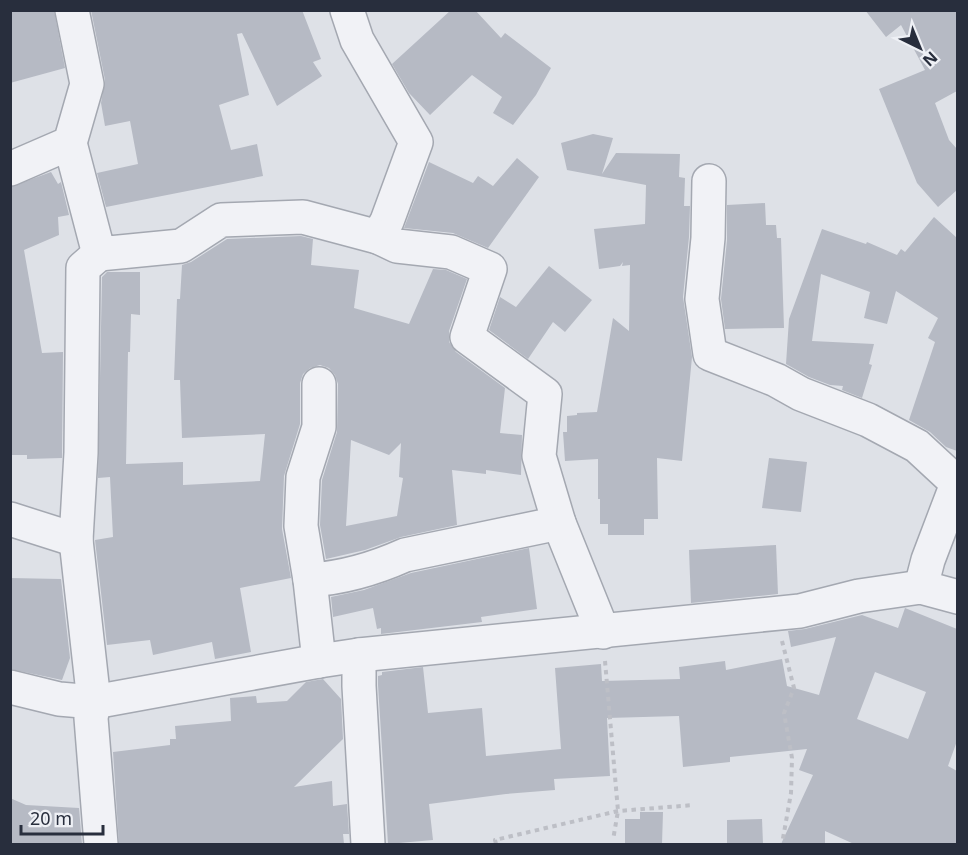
<svg xmlns="http://www.w3.org/2000/svg" width="968" height="855" font-family="'Noto Sans',sans-serif">
	<rect width="100%" height="100%" fill="#dee1e7"/>
	<g fill="#b6bac4" fill-rule="evenodd">
		<polygon points="10,10 54,10 65,68 10,83"/>
		<polygon points="91,10 302,10 321,59 313,62 322,76 277,106 242,33 237,34 249,95 219,105 231,150 257,144 263,176 106,207 97,173 138,164 130,121 105,126 101,103 105,80"/>
		<polygon points="451,10 475,10 501,38 505,33 551,68 536,95 513,125 493,113 502,97 472,75 430,115 409,93 392,64"/>
		<polygon points="865,10 957,10 957,91 935,103 949,140 957,149 957,190 938,207 917,183 879,89 925,70 901,25 886,37"/>
		<polygon points="593,134 613,138 602,174 616,153 680,154 679,177 685,178 684,206 690,206 689,237 683,297 692,357 682,461 657,458 658,519 644,519 644,535 608,535 608,524 600,524 600,499 598,499 598,459 565,461 563,432 567,432 567,416 577,415 577,413 597,412 613,318 629,331 630,265 622,266 623,262 620,266 599,269 594,229 645,224 646,185 567,170 561,143"/>
		<polygon points="517,158 539,177 488,248 453,233 404,228 429,162 473,183 478,176 493,186"/>
		<polygon points="51,172 58,184 61,182 69,215 58,217 59,235 24,250 42,353 63,352 62,458 27,459 27,455 11,455 10,187"/>
		<polygon points="765,203 766,225 776,225 777,238 781,238 784,328 725,329 721,299 727,240 727,205"/>
		<polygon points="934,217 957,238 957,451 946,447 930,432 909,420 935,342 928,338 938,318 896,291 887,324 864,318 870,292 821,274 812,341 874,344 869,364 872,365 862,398 842,390 843,386 830,385 809,377 786,364 789,319 822,229 866,244 867,242 897,255 901,249 905,252"/>
		<path d="M 301,236 L 313,239 L 311,265 L 359,270 L 354,308 L 409,324 L 433,269 L 446,270 L 467,279 L 449,331 L 449,342 L 456,352 L 505,388 L 500,433 L 522,435 L 521,475 L 486,470 L 486,474 L 452,470 L 457,525 L 401,537 L 365,550 L 326,559 L 320,525 L 322,480 L 337,432 L 338,384 L 335,375 L 329,368 L 320,365 L 310,368 L 303,374 L 300,383 L 300,424 L 284,476 L 282,529 L 291,578 L 240,588 L 251,652 L 215,659 L 212,642 L 153,655 L 150,640 L 107,645 L 95,540 L 113,537 L 110,477 L 98,478 L 102,277 L 107,272 L 140,272 L 140,315 L 131,314 L 130,352 L 128,352 L 126,464 L 183,462 L 183,485 L 260,481 L 265,434 L 182,438 L 180,380 L 174,380 L 177,299 L 180,299 L 182,265 L 191,262 L 227,239 ZM 351,440 L 389,455 L 401,443 L 399,477 L 403,478 L 397,516 L 346,526 Z"/>
		<polygon points="549,266 592,300 565,332 553,322 528,359 489,330 500,297 516,307"/>
		<polygon points="769,458 807,462 801,512 762,508"/>
		<polygon points="776,545 778,594 691,603 689,550"/>
		<polygon points="529,548 537,609 481,617 482,622 381,634 381,628 377,629 373,608 333,617 331,597 364,590 411,573"/>
		<polygon points="10,578 61,579 70,658 62,680 10,669"/>
		<path d="M 905,608 L 957,629 L 957,741 L 948,766 L 957,771 L 957,844 L 854,844 L 825,831 L 825,844 L 781,844 L 813,775 L 799,770 L 807,749 L 730,757 L 730,762 L 683,767 L 679,716 L 607,718 L 610,776 L 554,779 L 555,790 L 506,794 L 429,804 L 433,840 L 388,844 L 378,685 L 378,676 L 382,675 L 382,672 L 423,667 L 428,713 L 482,708 L 486,756 L 561,749 L 555,668 L 601,664 L 602,681 L 680,679 L 679,667 L 725,661 L 726,670 L 782,659 L 787,686 L 819,695 L 836,637 L 791,647 L 788,631 L 805,629 L 862,615 L 898,628 ZM 875,672 L 926,692 L 908,739 L 857,719 Z"/>
		<polygon points="323,679 341,699 343,739 294,787 332,781 333,806 347,804 349,834 343,834 344,844 119,844 113,752 170,745 170,739 176,739 175,726 231,721 230,698 256,696 257,703 287,701 306,682"/>
		<polygon points="10,798 26,805 79,808 82,844 10,844"/>
		<polygon points="640,812 663,812 662,844 625,844 625,819 640,819"/>
		<polygon points="762,819 763,844 727,844 727,820"/>
	</g>
	<g fill="none" stroke-linecap="round" stroke-linejoin="round">
		<defs>
			<g id="minor">
				<polyline points="347,10 357,40 416,142 387,221 378,237"/>
				<polyline points="70,143 99,254 181,246 221,220 303,217 378,237 397,246 451,252 490,269 467,337 545,394 539,456 559,523 603,632"/>
				<polyline points="10,169 70,143 87,84 72,10"/>
				<polyline points="709,181 708,238 702,299 710,354 776,380 801,394 868,420 917,446 958,484"/>
				<polyline points="99,254 83,268 81,453 76,540 94,702 91,718 101,844"/>
				<polyline points="10,519 76,540"/>
				<path d="M 310,580 C 342,578 376,568 405,555 L 559,523"/>
				<polyline points="921,587 928,560 958,481"/>
				<polyline points="359,655 359,686 368,844"/>
				<polyline points="319,661 310,580 301,526 303,477 319,427 319,384"/>
				<polyline points="10,687 59,699 94,702 319,661 359,655 800,611 859,596 921,587 958,597"/>
			</g>
		</defs>
		<use href="#minor" stroke="#a4a8b1" stroke-width="36"/>
		<g stroke="#bdbfc6" stroke-width="4" stroke-dasharray="4.5 4.5" stroke-linecap="butt">
			<polyline points="782,641 794,688 784,713 792,758 791,793 782,844"/>
			<polyline points="605,661 618,811 613,840"/>
			<polyline points="496,844 495,840 618,811 694,805"/>
		</g>
		<use href="#minor" stroke="#f1f2f6" stroke-width="33"/>
	</g>
	<rect width="968" height="855" fill="none" stroke="#282e3d" stroke-width="24"/>
	<g transform="translate(920 48) rotate(137)" stroke="#eef0f5" stroke-width="4.5" paint-order="stroke">
	<path d="M0-4.5L10 22L0 15L-10 22Z" fill="#282e3d"/>
	<text y="-9" font-size="16" font-weight="bold" text-anchor="middle" fill="#282e3d">N</text>
	</g>
	<path d="M21 825v9h82v-9" fill="none" stroke="#282e3d" stroke-width="3"/>
	<text x="30" y="825" font-size="18" fill="#282e3d" stroke="#eef0f5" stroke-width="4.5" paint-order="stroke">20 m</text>
</svg>
